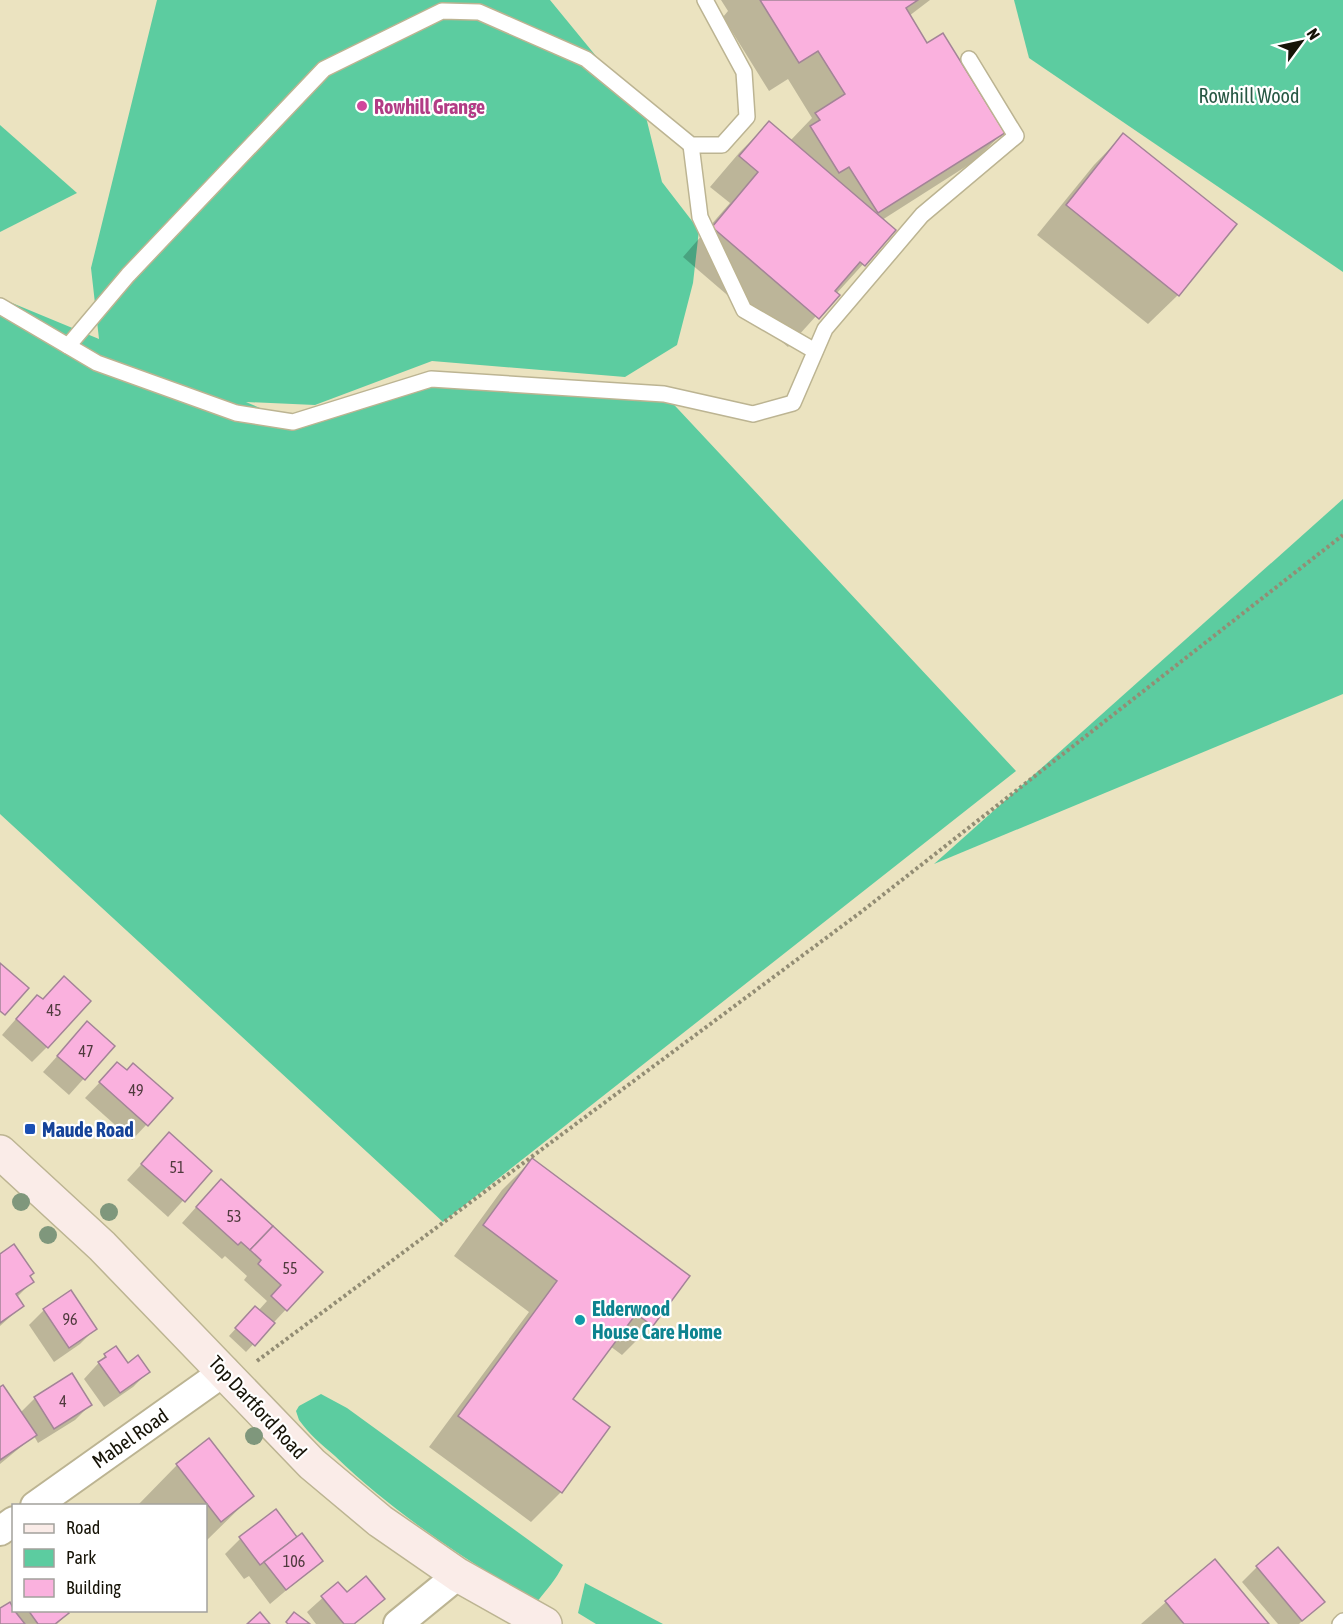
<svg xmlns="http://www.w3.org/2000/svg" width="1343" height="1624" font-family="'Asap Condensed',sans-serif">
	<rect width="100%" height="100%" fill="#ebe3c0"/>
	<g fill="#5ccca0">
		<polygon points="157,0 550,0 646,117 662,182 699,230 693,283 677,345 625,377 432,361 315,405 246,402 293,422 431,379 664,394 1016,771 443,1222 0,814 0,298 99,339 91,268"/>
		<polygon points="1014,0 1343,0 1343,272 1029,58"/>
		<polygon points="0,125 77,193 0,232"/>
		<polygon points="1343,499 1343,694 934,864"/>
		<path d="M 321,1394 L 347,1408 L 563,1565 C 556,1580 547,1589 537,1602 C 465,1560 395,1514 335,1456 C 322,1445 309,1434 299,1420 L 296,1411 L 299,1406 Z"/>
		<polygon points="585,1583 663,1624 596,1624 578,1613"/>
	</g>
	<g fill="#0003">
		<polygon points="721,0 930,0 909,16 927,45 1003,133 973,162 882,220 894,230 788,347 683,257 730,203 710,187 739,153 769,123 790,141 812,118 788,79 769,91 723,17 728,11"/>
		<polygon points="1123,135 1178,295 1148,324 1037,235 1094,165"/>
		<polygon points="22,1012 47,1047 32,1062 2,1035"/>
		<polygon points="87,1023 113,1046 69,1095 43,1072"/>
		<polygon points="117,1064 147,1124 132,1140 85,1098"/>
		<polygon points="169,1134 210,1171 168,1217 127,1180"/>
		<polygon points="532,1160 688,1276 652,1325 622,1355 610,1346 571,1400 561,1492 531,1522 429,1447 529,1312 454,1256 502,1190"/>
		<polygon points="206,1196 321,1272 246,1352 229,1336 248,1315 258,1311 267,1301 244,1280 247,1276 225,1256 222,1259 182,1223"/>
		<polygon points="0,1256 32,1282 16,1298 22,1306 0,1326"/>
		<polygon points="44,1310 95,1329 80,1344 54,1362 29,1325"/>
		<polygon points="116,1348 127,1365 148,1372 133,1387 104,1407 84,1379 105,1356"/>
		<polygon points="0,1389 20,1413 35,1398 90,1405 75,1420 38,1443 34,1436 0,1464"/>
		<polygon points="177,1465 252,1496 206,1541 206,1506 137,1506"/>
		<polygon points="240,1539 297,1539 321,1561 270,1604 249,1576 244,1579 225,1554"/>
		<polygon points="1257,1567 1323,1602 1299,1624 1278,1624 1242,1582"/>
		<polygon points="338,1584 347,1594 383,1599 355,1624 316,1624 307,1612"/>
		<polygon points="1166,1602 1267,1624 1141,1624"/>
		<polygon points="14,1604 14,1610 65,1610 68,1613 57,1624 0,1624 0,1610"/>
	</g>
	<g fill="#fab1de" stroke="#a38497" stroke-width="1.5">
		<polygon points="760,0 918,0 906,8 927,43 943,33 1005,133 878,213 849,167 839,173 810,126 820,120 815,113 845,94 818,51 799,63"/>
		<polygon points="769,121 896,230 865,266 860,262 835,291 840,295 819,319 712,227 758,172 739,156"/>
		<polygon points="1123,133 1237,224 1179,296 1066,205"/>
		<polygon points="0,963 29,988 5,1015 0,1011"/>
		<polygon points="64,976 91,1001 48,1048 16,1019 37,995 43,999"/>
		<polygon points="87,1021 115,1046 85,1080 57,1056"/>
		<polygon points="117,1062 127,1070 133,1063 173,1098 148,1126 99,1082"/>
		<polygon points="169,1132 212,1171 185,1202 141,1164"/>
		<polygon points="532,1158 690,1276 653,1326 636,1314 573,1399 610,1427 562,1493 458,1416 557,1281 483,1225"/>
		<polygon points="221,1179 273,1226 250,1250 241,1242 238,1245 196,1207"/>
		<polygon points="273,1226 323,1272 287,1311 271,1296 281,1285 258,1264 261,1260 250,1250"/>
		<polygon points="14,1244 34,1273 30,1276 34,1282 16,1294 24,1306 0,1323 0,1254"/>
		<polygon points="71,1290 97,1329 69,1348 43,1309"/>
		<polygon points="255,1306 275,1323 255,1346 235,1328"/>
		<polygon points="116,1346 128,1363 138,1355 150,1372 120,1393 98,1362 106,1357 104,1354"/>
		<polygon points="72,1373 92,1405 54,1429 34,1397"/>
		<polygon points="3,1385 37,1435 0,1460 0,1387"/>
		<polygon points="209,1438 254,1496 221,1522 176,1464"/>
		<polygon points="276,1509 297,1537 260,1565 239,1537"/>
		<polygon points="302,1533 323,1561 286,1590 264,1562"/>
		<polygon points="1278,1547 1325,1602 1302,1621 1256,1566"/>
		<polygon points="1215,1559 1269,1624 1184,1624 1165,1601"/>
		<polygon points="366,1576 385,1599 354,1624 344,1624 321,1596 338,1582 347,1592"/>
		<polygon points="10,1602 14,1610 25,1624 0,1624 0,1608"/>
		<polygon points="28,1610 67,1610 69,1613 55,1624 38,1624"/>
		<polygon points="260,1612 270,1624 247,1624"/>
		<polygon points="294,1612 310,1624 288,1624 286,1622"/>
	</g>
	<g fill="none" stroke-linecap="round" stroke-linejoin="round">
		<defs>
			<g id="lane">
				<polyline points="691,145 700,217 744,310 815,351"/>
				<polyline points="0,306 97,363 236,413 293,422 431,379 664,394 753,414 793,403 825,329 922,215 1016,136 969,59"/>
				<polyline points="68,346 128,275 324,69 442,11 479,12 586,59 691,145 722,145 747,117 744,72 705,0"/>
				<polyline points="1340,1624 1343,1621"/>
			</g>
			<g id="street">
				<polyline points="35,1506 225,1371"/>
				<polyline points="0,1531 14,1521"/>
				<polyline points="398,1624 458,1575"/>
			</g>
			<polyline id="secondary" points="0,1152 102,1246 312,1464 380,1521 458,1575 545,1624"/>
		</defs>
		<use href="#lane" stroke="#bcb492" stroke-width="18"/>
		<use href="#street" stroke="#bcb492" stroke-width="32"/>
		<use href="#secondary" stroke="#bcb492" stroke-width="36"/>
		<polyline stroke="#938d74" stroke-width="4" stroke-dasharray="3 3" stroke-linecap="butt" points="257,1361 861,912 1343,535"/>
		<use href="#lane" stroke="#fff" stroke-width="15"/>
		<use href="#street" stroke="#fff" stroke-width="28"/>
		<use href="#secondary" stroke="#faece8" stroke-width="33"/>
	</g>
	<g fill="#7f977c">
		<circle cx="21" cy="1202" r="9"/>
		<circle cx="109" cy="1212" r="9"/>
		<circle cx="48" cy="1235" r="9"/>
		<circle cx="254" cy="1436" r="9"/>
	</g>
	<circle fill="#d1479c" stroke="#fff" stroke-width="2" cx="362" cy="106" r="6"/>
	<rect fill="#1a4fb4" stroke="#fff" stroke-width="2" x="24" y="1123" width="12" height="12" rx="3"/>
	<circle fill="#0f9aa8" stroke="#fff" stroke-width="2" cx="580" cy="1320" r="6"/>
	<g text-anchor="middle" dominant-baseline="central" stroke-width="4.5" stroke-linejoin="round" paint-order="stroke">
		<g font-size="16" fill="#4f3a3d">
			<text x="54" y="1010">45</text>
			<text x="86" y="1051">47</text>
			<text x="136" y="1090">49</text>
			<text x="177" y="1167">51</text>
			<text x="234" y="1216">53</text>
			<text x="290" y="1268">55</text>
			<text x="70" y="1319">96</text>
			<text x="63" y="1401">4</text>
			<text x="294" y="1561">106</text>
		</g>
		<g font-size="20" fill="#275844" stroke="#fff">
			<text x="1249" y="95">Rowhill Wood</text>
		</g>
		<g font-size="20" font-weight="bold" fill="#b23c85" stroke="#fff" text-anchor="start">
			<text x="374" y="106">Rowhill Grange</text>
		</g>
		<g font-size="20" font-weight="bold" fill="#164399" stroke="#fff" text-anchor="start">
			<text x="42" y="1129">Maude Road</text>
		</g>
		<g font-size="20" font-weight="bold" fill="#0d838f" stroke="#fff" text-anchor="start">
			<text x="592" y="1308">Elderwood<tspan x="592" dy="23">House Care Home</tspan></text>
		</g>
		<g font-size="20" fill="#161307" stroke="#fff">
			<text transform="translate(258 1407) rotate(47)">Top Dartford Road</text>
			<text transform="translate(130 1438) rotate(-35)">Mabel Road</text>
		</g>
	</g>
	<rect x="12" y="1504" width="195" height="108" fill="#ffffff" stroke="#a2a19c" stroke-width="1.5"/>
	<rect x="24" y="1524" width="30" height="9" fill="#faece8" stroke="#a2a19c" stroke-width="1.5"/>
	<text x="66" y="1534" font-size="18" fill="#161307">Road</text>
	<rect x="24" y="1549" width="30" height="18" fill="#5ccca0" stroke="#a2a19c" stroke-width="1.5"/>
	<text x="66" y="1564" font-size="18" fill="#161307">Park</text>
	<rect x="24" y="1579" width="30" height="18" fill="#fab1de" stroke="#a2a19c" stroke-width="1.5"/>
	<text x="66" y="1594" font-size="18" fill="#161307">Building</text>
	<g transform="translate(1301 42) rotate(57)" stroke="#ffffff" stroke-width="4.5" paint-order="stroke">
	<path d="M0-4.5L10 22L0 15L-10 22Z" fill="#161307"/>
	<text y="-9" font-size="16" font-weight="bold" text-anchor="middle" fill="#161307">N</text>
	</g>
</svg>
